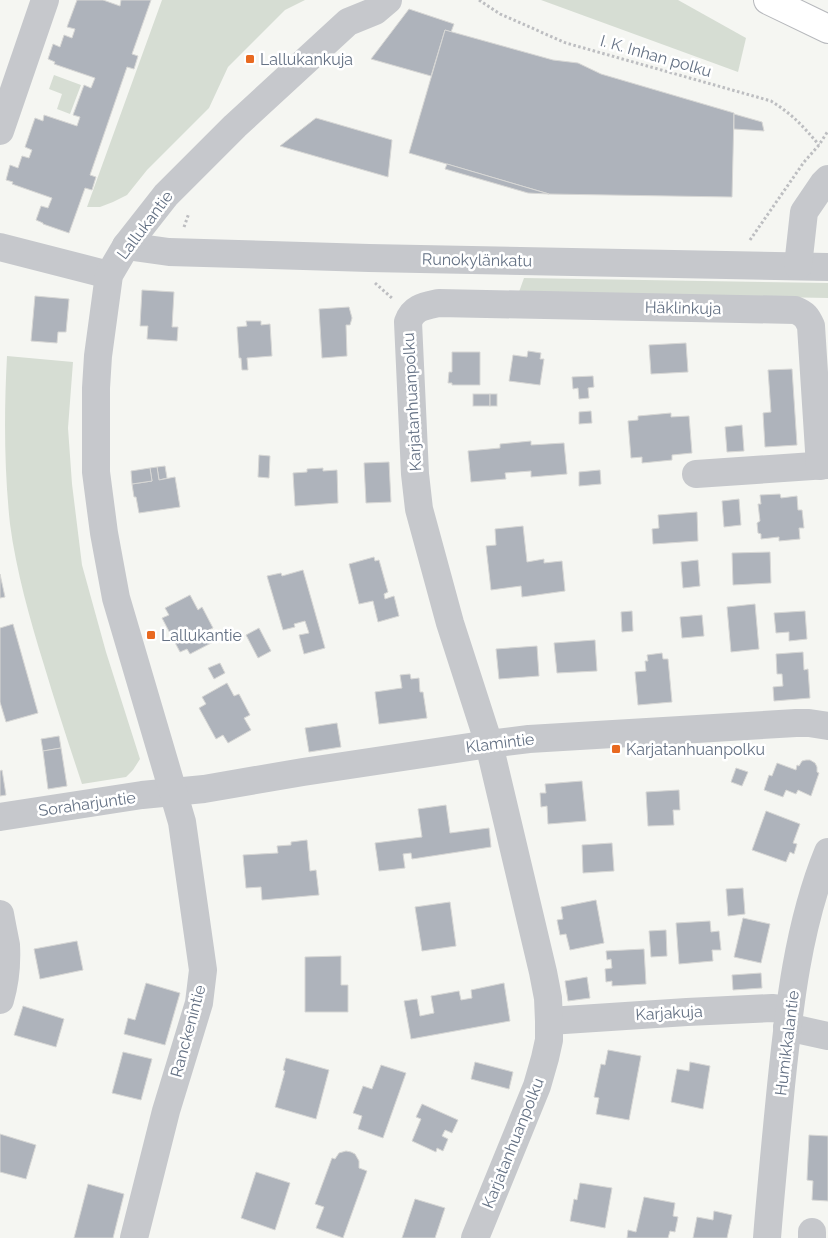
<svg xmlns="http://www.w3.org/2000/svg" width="828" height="1238" font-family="Raleway,sans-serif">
	<rect width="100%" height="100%" fill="#f5f6f2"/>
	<g fill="#d6ddd3">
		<polygon points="162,0 305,0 285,10 228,67 209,108 147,170 127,195 113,202 100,207 87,207"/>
		<polygon points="541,0 678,0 746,38 738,72"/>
		<polygon points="54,75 81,85 70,114 57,109 62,94 49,89"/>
		<polygon points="524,278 828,283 828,298 519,292"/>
		<path d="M 7,356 L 73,362 L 68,428 L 72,484 L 82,565 L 106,652 L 140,759 L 133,770 L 126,777 L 82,784 C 69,745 56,705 44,665 C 30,620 16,570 10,524 C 4,468 4,412 7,356 Z"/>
	</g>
	<g fill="#aeb3bb" stroke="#d7d7d5">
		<polygon points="77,0 103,0 120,6 121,0 151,0 132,54 138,56 134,69 127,67 90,175 96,177 92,190 85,188 69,233 43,224 43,223 36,220 41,206 48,208 52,198 12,184 13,182 6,180 10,165 18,168 22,156 29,158 32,150 25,147 35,118 43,121 44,115 77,126 80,117 73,115 84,85 91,88 95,78 54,64 55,62 48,59 53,44 60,47 64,35 72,38 75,29 67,27"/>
		<polygon points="409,9 454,24 451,32 445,30 431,76 371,59"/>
		<polygon points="445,30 553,60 578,63 601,74 734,113 732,197 549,194 409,153"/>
		<polygon points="734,114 762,122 764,131 734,129"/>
		<polygon points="316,118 392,140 388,177 280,146"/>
		<polygon points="447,164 549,194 528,193 445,169"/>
		<polygon points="142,290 174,292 172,327 178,327 177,341 147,339 148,326 140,326"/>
		<polygon points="35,296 69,299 66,332 58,332 57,343 31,341"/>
		<polygon points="349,307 352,318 350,325 346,325 347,356 322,358 319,309"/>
		<polygon points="246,321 261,321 261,325 270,324 272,356 247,358 248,370 242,370 241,358 239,358 237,327 247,326"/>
		<polygon points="686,343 688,372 651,374 649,345"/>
		<polygon points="528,351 541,353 540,359 544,359 540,385 509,381 513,355 527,357"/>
		<polygon points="452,352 480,352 480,385 452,385 452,383 448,383 449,372 452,372"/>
		<polygon points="792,369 797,445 765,447 763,413 771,412 768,370"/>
		<polygon points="593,376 594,387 588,388 589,398 579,399 578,388 573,389 572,377"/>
		<rect x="473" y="394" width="17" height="12"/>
		<rect x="490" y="394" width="7" height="12"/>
		<polygon points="591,411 592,423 579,424 579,412"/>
		<polygon points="671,413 671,417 689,416 692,453 672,455 672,460 642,463 642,457 631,458 628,421 638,420 638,416"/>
		<polygon points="742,425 744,451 727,452 725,427"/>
		<polygon points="531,441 531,445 564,443 567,474 531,477 531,471 505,473 506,479 471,482 468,451 500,448 500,444"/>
		<polygon points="259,455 270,456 269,478 258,477"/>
		<polygon points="389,462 391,502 366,503 364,463"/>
		<polygon points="165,466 167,478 159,480 157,467"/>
		<polygon points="157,467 159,480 175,477 180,507 139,513 136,497 134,497 132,484 152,481 150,468"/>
		<polygon points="150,468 152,481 132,484 131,471"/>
		<polygon points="323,468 323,471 337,470 338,503 295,506 293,473 307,472 307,469"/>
		<polygon points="600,470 601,484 579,486 579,472"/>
		<polygon points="780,494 781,498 797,496 798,510 802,510 804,528 799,528 800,539 779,541 779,537 761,539 761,534 758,533 757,523 760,521 758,504 761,504 760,495"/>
		<polygon points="739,499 741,525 724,527 722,501"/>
		<polygon points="697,512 698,541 653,544 652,529 659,528 658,515"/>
		<polygon points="523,526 527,562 544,559 544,563 562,561 565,591 522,597 521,586 491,590 486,546 496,545 495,529"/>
		<polygon points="770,552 771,583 733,585 732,553"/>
		<polygon points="374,557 375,561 379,560 388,592 384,594 385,599 394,596 399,616 378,622 373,601 359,604 349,564"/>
		<polygon points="698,560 700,586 683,588 681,562"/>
		<polygon points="303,570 325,648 304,654 299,635 309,633 305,621 294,624 295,627 283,630 267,576 281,573 282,576"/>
		<polygon points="0,574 5,597 0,598"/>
		<polygon points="190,595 198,610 202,607 213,628 209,630 215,641 190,654 187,649 180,652 162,618 169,615 165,608"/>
		<polygon points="755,604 759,649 731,652 727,607"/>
		<polygon points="632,611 633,631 622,632 621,612"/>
		<polygon points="805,611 807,639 789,641 789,632 776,633 774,613"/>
		<polygon points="702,615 704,636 682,638 680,617"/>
		<polygon points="13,624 38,713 6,722 0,702 0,628"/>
		<polygon points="259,628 271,651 258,658 246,635"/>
		<polygon points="595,640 597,671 557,673 554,643"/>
		<polygon points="537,646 539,676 499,679 496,649"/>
		<polygon points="803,652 804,670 808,669 810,698 774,701 773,687 783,686 782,674 777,674 776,654"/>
		<polygon points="662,653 663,659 668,659 672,702 638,705 635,672 646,671 645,661 648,661 647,655"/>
		<polygon points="220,663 225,673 214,679 208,668"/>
		<polygon points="410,674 411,679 419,678 420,692 423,692 427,718 379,724 375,692 402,688 400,675"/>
		<polygon points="227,683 234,696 239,694 250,715 244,718 251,730 228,743 223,735 216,739 199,708 206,704 202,697"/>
		<polygon points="337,723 341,747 309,752 305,728"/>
		<polygon points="59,736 61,748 43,751 41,739"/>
		<polygon points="61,748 67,786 48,789 43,751"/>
		<polygon points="806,760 810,760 815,763 817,767 817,772 819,773 811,796 798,790 796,794 786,790 783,797 764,790 769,775 772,776 777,763 796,770 797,765 799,766 802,761"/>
		<polygon points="736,768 748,772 742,786 731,782"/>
		<polygon points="2,770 6,795 0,796 0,771"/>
		<polygon points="582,781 586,821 548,824 547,806 541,807 540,793 546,793 545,784"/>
		<polygon points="679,790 680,810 673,810 674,825 648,826 646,792"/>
		<polygon points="446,805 450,833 489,828 491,847 412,859 411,853 403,854 405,868 379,871 375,843 422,837 418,809"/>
		<polygon points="766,811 800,824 793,843 797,844 794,854 790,852 786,862 752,850"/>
		<polygon points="307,840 310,871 316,870 319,895 262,900 261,887 246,888 243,855 278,853 277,846 291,845 291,842"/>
		<polygon points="612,843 614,871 583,873 582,845"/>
		<polygon points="743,888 745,914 728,916 726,889"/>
		<polygon points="596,900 604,943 570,950 566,934 560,935 557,920 563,919 561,907"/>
		<polygon points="450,902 456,946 422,951 415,907"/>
		<polygon points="743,918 770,924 761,963 734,957"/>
		<polygon points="710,921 711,932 719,931 721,950 712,950 713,961 679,964 676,923"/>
		<polygon points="666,930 667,956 651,957 649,931"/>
		<polygon points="77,941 83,970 40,979 34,949"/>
		<polygon points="644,949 646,984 612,986 612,981 606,982 605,969 612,968 611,959 607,960 606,951"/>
		<polygon points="341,956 341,985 348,985 348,1012 305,1012 305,957"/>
		<polygon points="761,973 762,988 733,990 732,975"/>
		<polygon points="587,977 590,998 568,1001 565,981"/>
		<polygon points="146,983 180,993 165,1045 124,1034 128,1018 135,1020"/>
		<polygon points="504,983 510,1021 411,1039 404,1001 417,999 420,1016 434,1013 431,996 459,991 461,1000 472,998 471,990"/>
		<polygon points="23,1006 64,1019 56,1047 14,1035"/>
		<polygon points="608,1050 641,1056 629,1120 596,1114 599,1098 594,1097 601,1064 605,1065"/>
		<polygon points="123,1052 152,1059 141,1100 112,1093"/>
		<polygon points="286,1058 329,1070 316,1119 275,1107 285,1071 283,1070"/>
		<polygon points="475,1062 513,1072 509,1089 471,1079"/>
		<polygon points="690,1062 710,1066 703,1109 671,1102 677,1069 689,1071"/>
		<polygon points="381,1065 406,1073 383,1138 358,1129 362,1116 353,1113 363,1086 372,1089"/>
		<polygon points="422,1104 458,1120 452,1133 445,1130 442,1136 448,1139 443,1151 437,1148 436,1152 412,1141 421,1119 416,1117"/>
		<polygon points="0,1134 36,1145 26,1179 0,1172"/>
		<polygon points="809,1135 828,1136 828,1201 812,1200 813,1181 807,1180"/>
		<polygon points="346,1151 351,1152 355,1154 359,1161 359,1168 367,1171 343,1238 316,1228 324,1207 315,1204 332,1158 335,1159 339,1153"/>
		<polygon points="256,1172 290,1183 275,1230 241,1218"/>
		<polygon points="580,1183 612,1188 605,1228 570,1221 574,1199 577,1200"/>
		<polygon points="88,1184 124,1194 113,1238 74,1238"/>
		<polygon points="644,1197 675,1203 673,1216 678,1217 675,1232 670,1231 668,1238 627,1238 628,1230 636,1232"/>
		<polygon points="415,1199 445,1208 435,1238 402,1238"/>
		<polygon points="714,1211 732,1215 727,1238 693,1238 697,1217 713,1220"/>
	</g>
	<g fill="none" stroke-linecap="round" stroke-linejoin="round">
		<defs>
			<polyline id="highway" points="768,0 828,29"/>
		</defs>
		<use href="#highway" stroke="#b6b8bc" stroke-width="30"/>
		<g stroke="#bdbec1" stroke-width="3" stroke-dasharray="2.5 2.5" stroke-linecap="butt">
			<path d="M 479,0 L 500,14 L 566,43 L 771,101 C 792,114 803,126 819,145"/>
			<polyline points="184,227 189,213"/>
			<polyline points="750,240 804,162 819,145 828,131"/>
			<polyline points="375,283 393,299"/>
		</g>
		<g stroke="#c6c8cc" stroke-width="28">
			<polyline points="0,131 45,0"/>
			<polyline points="126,246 169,252 369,258 828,267"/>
			<polyline points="0,247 109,275"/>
			<polyline points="798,266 804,212 823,184 828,179"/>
			<polyline points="696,474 828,465"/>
			<polyline points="0,817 142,795 204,789 303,772 489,744 529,739 796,723 809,723 828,726"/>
			<path d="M 0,914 C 2,925 4,935 6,945 C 7,963 5,983 0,1000"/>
			<polyline points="549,1021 687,1012 772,1008 789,1010"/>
			<polyline points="787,1027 828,1036"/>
			<polyline points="134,1238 166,1111 199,1003 203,970 182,822 116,598 104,533 96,472 96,388 98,356 109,275 126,246 166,195 235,126 348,22 375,11 388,0"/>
			<path d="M 475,1238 L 537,1086 L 545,1058 L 549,1040 L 549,1021 L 548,998 L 543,972 L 489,744 L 450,623 L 419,509 L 415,474 L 408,322 C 413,307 425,306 439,303 L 795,310 C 805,314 807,317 811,326 L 820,466"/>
			<path d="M 767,1238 C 771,1187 776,1137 781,1086 C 789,1008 798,925 828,852"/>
			<polyline points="812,1238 812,1232"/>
		</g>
		<use href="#highway" stroke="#fff" stroke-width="28"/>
	</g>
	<g fill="#e86920" stroke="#fff" stroke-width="2">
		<rect x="245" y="54" width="10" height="10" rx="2.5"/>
		<rect x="146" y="630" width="10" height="10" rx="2.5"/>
		<rect x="611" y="744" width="10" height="10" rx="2.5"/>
	</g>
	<g text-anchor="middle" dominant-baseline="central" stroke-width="5" stroke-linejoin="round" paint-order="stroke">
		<g font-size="16" fill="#647184" stroke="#fff">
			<text transform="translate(656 56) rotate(16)">I. K. Inhan polku</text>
			<text transform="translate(145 225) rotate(-53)">Lallukantie</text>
			<text transform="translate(477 260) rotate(1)">Runokylänkatu</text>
			<text transform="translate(683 308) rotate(1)">Häklinkuja</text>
			<text transform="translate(412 402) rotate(-93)">Karjatanhuanpolku</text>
			<text transform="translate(500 743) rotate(-7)">Klamintie</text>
			<text transform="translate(87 804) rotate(-8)">Soraharjuntie</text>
			<text transform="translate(669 1013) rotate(-3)">Karjakuja</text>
			<text transform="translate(188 1031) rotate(-75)">Ranckenintie</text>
			<text transform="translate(787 1043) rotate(-83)">Humikkalantie</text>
			<text transform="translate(513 1143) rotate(-68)">Karjatanhuanpolku</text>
		</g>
		<g font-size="16" fill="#647184" stroke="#fff" text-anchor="start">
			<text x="260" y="59">Lallukankuja</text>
			<text x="161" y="635">Lallukantie</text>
			<text x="626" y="749">Karjatanhuanpolku</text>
		</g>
	</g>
</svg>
